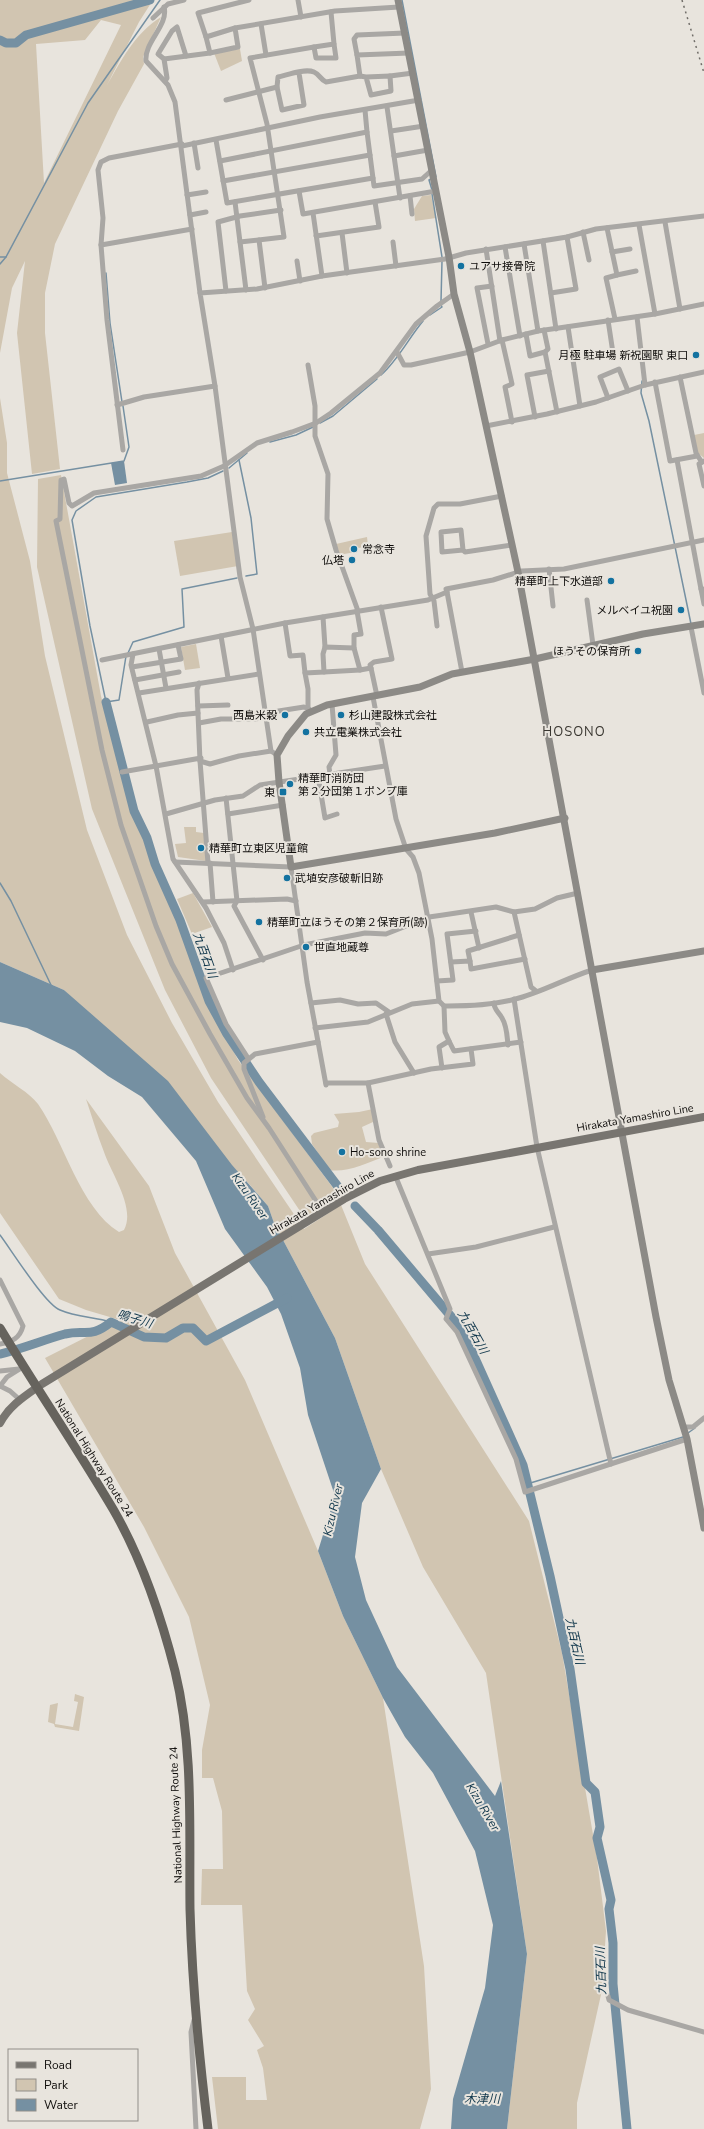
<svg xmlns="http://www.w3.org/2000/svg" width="704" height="2129" font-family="'Nunito Sans','Noto Sans JP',sans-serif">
	<rect width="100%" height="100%" fill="#e8e4dd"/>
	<g fill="#d1c5b1" fill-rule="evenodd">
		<path d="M 0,0 L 153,0 L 139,22 L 106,87 C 121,61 134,34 161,17 L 143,57 L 144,64 L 118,111 L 55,244 L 45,293 L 45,333 L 60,469 L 32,474 L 17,333 L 25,261 L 12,288 L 0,353 ZM 101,20 L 121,25 L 44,183 L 36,44 L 85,40 Z"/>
		<polygon points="240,49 242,61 221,71 214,53"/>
		<polygon points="431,195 436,218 415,221 414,209 422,196"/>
		<polygon points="0,398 7,443 7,473 30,561 45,656 87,830 127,935 172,1023 218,1102 304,1229 341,1205 365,1264 529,1521 562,1653 597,1858 606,1931 602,1990 577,2103 577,2129 507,2129 527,1954 486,1673 423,1567 381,1469 335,1338 274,1223 268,1206 250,1185 64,990 0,962"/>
		<polygon points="704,433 704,458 698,453 694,435"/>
		<polygon points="61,475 101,696 131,810 145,839 155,869 171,904 208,1003 238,1060 339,1196 304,1217 211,1078 165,990 92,809 37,567 38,479"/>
		<polygon points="232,532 238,566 180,576 174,541"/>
		<polygon points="367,537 368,546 354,549 355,552 339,555 336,544"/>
		<polygon points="196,644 200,668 185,670 181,647"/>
		<polygon points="184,827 196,827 196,832 204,833 206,861 178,857 175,844 186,843"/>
		<polygon points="193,893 212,927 192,934 177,899"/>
		<path d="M 0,1073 C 12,1084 29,1092 38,1104 C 64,1141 80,1208 119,1232 L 124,1230 C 136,1208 111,1173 104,1152 C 97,1134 92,1117 86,1099 L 149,1186 L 175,1253 L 245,1380 L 318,1551 L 343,1616 L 383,1698 L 424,1966 L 431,2089 L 420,2129 L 218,2129 L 212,2077 L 246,2077 L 246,2100 L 267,2100 L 263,2068 L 257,2050 L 264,2046 L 248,2020 L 255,2009 L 247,1991 L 242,1905 L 201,1905 L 202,1869 L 223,1869 L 222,1811 L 213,1778 L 202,1778 L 202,1750 L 210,1705 L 189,1617 L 144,1527 L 45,1358 L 120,1320 L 86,1310 L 59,1299 L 0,1213 Z"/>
		<path d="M 373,1109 L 373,1122 L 362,1127 L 366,1142 L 379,1143 L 383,1157 C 368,1163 346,1173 329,1170 L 312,1144 L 311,1136 L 314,1133 L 338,1127 L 339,1122 L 334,1114 L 359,1112 Z"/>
		<polygon points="75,1694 84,1697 79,1731 55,1727 54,1724 48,1722 50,1705 58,1703 55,1724 73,1727 78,1702 74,1701"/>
	</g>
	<g fill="#7590a2">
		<polygon points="124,461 127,483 115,485 111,463"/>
		<polygon points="0,962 64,990 168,1081 232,1165 268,1206 274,1223 335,1338 381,1469 362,1503 355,1557 366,1600 397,1667 495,1796 501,1781 527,1954 507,2129 451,2129 453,2099 485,1988 493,1925 475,1851 433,1773 405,1737 383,1698 343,1616 318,1551 335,1496 308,1415 300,1368 281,1314 267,1287 225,1229 196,1161 142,1097 108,1076 75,1051 27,1028 0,1022"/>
	</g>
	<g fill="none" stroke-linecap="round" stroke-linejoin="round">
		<g stroke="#7590a2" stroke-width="1.5">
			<polyline points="402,0 436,177"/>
			<polyline points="431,179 429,180 432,190"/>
			<polyline points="432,194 442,257"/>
			<polyline points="0,257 6,257 88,103 160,0"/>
			<polyline points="0,264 6,257"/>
			<polyline points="106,273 110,323 122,402"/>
			<polyline points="441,301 442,261"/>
			<polyline points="430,315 442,307 441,305"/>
			<path d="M 381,375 C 398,360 408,339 423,321"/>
			<polyline points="642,381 641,393 649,421 691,624"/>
			<polyline points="320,423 333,416 377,379"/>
			<polyline points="270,442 296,435 313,427"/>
			<polyline points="239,460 251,518 257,574 246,576"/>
			<polyline points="229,468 247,453"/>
			<polyline points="0,481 124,461 129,447 123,406"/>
			<polyline points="128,653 133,642 184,627 182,589 237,578"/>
			<polyline points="126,656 119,700 106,702 90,626 72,520 76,511 96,497 187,482 208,478 223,471"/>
			<polyline points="0,883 11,901 51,985"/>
			<path d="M 0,1235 C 12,1251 45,1304 60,1310 C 76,1317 94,1317 111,1322"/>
			<polyline points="688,1433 695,1428"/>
			<polyline points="527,1484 683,1437"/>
		</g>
		<g stroke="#7590a2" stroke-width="9">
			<polyline points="0,40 6,43 16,43 26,35 150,0"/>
			<polyline points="106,702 134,811 147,838 155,864 180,920 209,1001 227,1034 259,1082 339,1188"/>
			<polyline points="355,1206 378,1230 454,1320 470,1347 523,1465 550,1576 570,1669 586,1783 595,1792 600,1827 597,1838 611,1900 609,1909 613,1943 613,1984 627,2129"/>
			<path d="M 0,1354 C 22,1349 43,1340 65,1334 C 86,1329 90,1339 111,1322 L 144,1337 L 166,1338 L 183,1328 L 193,1328 L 206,1341 L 287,1298"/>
		</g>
		<g stroke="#a9a7a4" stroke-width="5">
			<polyline points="298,0 301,17"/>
			<path d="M 164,7 C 169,25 144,42 146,61 L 168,85 L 175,102 L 200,293"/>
			<polyline points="153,18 168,4 184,0"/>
			<polyline points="261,24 266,55"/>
			<polyline points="235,28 206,37 198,13 249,0"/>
			<polyline points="314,47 334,44 331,12"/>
			<polyline points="210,53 238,47 235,28 335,11 399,7"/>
			<polyline points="357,55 354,39 357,35 405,33"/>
			<polyline points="164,59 210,53 206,37"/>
			<path d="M 299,73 L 304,105 L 282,110 L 277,87 L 278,77 C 287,75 305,68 314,72 C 319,74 321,80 326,82 L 360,76 L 366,77 L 371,95 L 391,91 L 390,76 L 366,77"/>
			<polyline points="360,76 357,55 409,53"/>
			<polyline points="390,76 413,73"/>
			<polyline points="165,81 167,78 164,59 158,54 172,31 177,27 186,56"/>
			<polyline points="226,100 277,87"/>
			<polyline points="387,107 400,198"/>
			<polyline points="391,131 424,126"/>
			<polyline points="367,132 374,186 422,179 432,170"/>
			<polyline points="216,140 227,203 373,178"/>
			<polyline points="194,143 198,168"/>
			<polyline points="182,146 320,117 419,100"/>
			<polyline points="394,156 428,150"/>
			<polyline points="220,161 367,132 365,110"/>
			<polyline points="223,181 370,155"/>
			<polyline points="299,191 303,214 436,191"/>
			<polyline points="187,195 206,192"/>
			<polyline points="410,196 412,214"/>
			<polyline points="235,202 246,290"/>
			<polyline points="313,213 322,276"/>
			<polyline points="190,215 206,212"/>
			<polyline points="665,222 680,309"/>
			<polyline points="639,225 655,314"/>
			<polyline points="607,228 617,275 606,278 615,319"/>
			<polyline points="583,232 589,260"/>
			<polyline points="342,233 347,273"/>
			<polyline points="316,236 379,227 375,202"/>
			<polyline points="259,240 265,288"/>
			<polyline points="543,241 556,329"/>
			<polyline points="240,242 284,237 267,124 250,58 314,47 316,58 336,58 334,44"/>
			<polyline points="393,242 396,266"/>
			<polyline points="524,244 538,331"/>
			<polyline points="101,245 192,229"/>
			<polyline points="505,247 520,336"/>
			<polyline points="486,249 500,341"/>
			<polyline points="612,252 630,249"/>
			<polyline points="297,261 300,281"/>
			<polyline points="617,275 636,271"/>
			<polyline points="226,291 218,222 240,216 281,210"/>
			<polyline points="551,293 576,289 567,237"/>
			<polyline points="637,317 645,385"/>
			<polyline points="608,320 613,353"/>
			<polyline points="568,327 580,406"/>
			<polyline points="544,330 548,349 545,352 557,412"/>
			<polyline points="526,334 530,356 545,352"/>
			<polyline points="502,340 512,384 505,387 512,422"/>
			<polyline points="488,344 477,288 492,286"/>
			<polyline points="397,352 404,365 411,365 470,352 502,340 538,331 655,314 704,304"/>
			<polyline points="308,365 315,406 315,436 328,474 327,519 336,550 358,611"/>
			<polyline points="680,377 696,453 701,461"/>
			<polyline points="655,382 670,461 697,456"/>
			<polyline points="608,398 600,377 619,369 628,391"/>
			<polyline points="117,405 144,397 215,386"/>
			<polyline points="535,417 527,375 549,371"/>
			<polyline points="486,426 547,414 596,402 645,385 704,372"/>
			<polyline points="123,450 107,320 101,245 103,218 98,170 101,162 109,158 182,144"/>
			<polyline points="677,460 701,589"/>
			<polyline points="704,461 699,464 704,486"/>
			<polyline points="463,550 442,552 441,532 461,530 463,550 465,552 512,545"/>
			<polyline points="549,569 553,606"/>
			<polyline points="703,589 701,589 704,604"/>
			<polyline points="447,592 462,672"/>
			<polyline points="587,600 593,645"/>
			<polyline points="323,617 325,647"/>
			<polyline points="285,623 290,656 303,655 305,673"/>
			<polyline points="437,626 434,601 430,594 426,536 434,508 438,504 460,504 502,496"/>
			<polyline points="691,627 704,693"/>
			<polyline points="221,636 228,678"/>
			<polyline points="354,648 360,670 371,668 377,696"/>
			<polyline points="159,649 166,688"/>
			<polyline points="133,654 131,665 156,766 173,859 206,908 224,943 233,970"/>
			<polyline points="102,660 285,623 428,600 447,592 446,589 493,580 522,571 564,569 704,540"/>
			<polyline points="132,667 181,659 178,645"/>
			<polyline points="371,668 370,665 374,662 392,659 381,607"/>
			<polyline points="324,672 360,670"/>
			<polyline points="135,680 179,672"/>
			<polyline points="199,683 197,690 200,761 208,863"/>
			<polyline points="139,693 259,674"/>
			<path d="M 373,697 L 396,819 L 406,849 L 413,857 L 419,873 L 432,939 L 439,1001 L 444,1006 L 448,1006 C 471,1006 496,1005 519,998 C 544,991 567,978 592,970"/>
			<polyline points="198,706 228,705"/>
			<polyline points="308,707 308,689 305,673 324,672 323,654 325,647 354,648 354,635 361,634 357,611"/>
			<polyline points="266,713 304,707 309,709"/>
			<polyline points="147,722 178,715 198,713"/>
			<polyline points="199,723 221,719 255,719 266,717"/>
			<polyline points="277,755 271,751 253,629 240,577 215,386 200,293 257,289 322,276 445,259 466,253 567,237 596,229 704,216"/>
			<polyline points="200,761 210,764 239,756 271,751"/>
			<polyline points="122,772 201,758"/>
			<polyline points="330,774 329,767 336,755 332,704"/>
			<polyline points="318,776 325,818 337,814"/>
			<polyline points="226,798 237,901 234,906 263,960"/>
			<polyline points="166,814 215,800 243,796 260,785 385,766"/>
			<polyline points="228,814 283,805"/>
			<polyline points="175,862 291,867 307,982 326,1085"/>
			<polyline points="210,863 213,902"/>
			<polyline points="203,902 287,899 296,901"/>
			<polyline points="471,912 479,948"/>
			<polyline points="514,912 531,987 536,991"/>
			<polyline points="470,961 468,951 519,935"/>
			<polyline points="451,962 470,961 471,969 525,959"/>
			<polyline points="437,981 453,980 447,934 476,931"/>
			<polyline points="514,999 537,1147 611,1464"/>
			<polyline points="311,1003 340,1000 358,1004 376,1003 389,1012"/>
			<path d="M 494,1003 C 494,1010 499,1012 502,1018 C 507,1026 507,1036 508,1045"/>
			<polyline points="386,1014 395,1042 414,1073"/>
			<polyline points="315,1028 368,1022 412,1004 439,1001"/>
			<polyline points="449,1041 454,1051 521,1042"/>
			<polyline points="248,1058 226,1024 206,978 304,945 365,933 386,934 429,917 443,915 496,907 514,912 535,909 557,898 578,893"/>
			<polyline points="442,1068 439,1047 449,1041 445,1032 444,1006"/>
			<polyline points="326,1083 368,1083 431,1069 473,1064 471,1049"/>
			<polyline points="368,1083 379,1140 390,1166"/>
			<polyline points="263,1117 244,1069 244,1063 255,1054 318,1042"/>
			<polyline points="397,1180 450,1309 446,1319 457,1332 516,1459 525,1492 687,1439"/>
			<polyline points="323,1212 269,1128 247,1098 210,1034 172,964 156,926 121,825 102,750 56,521 60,519 61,480 64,479 69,503 72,506 94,493 201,476 224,466 257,443 292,432 316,423 331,413 380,373 416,324 437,306 454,294"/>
			<polyline points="428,1254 476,1247 554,1227"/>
			<path d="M 0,1280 L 23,1326 C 20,1338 12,1342 0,1344"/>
			<polyline points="0,1371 19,1369"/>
			<polyline points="0,1386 7,1377 23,1367"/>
			<polyline points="0,1386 10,1391 19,1399"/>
			<polyline points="684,1427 693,1427 704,1418"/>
			<polyline points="608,1996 609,2000 628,2010 704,2032"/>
			<polyline points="194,2020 191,2032 196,2129"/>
		</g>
		<g stroke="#8c8a86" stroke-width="7">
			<polyline points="398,0 449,257 454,294 470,352 518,572 656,1317 669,1380 687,1439 704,1528"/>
			<polyline points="565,818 495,833 291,867 279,782 277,755 288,736 306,714 327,705 420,687 452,674 535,659 643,634 704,624"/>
			<polyline points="592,970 704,951"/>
		</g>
		<path stroke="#787570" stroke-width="8" d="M 0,1423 C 10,1405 25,1396 42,1384 L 344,1199 L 380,1181 L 418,1170 L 704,1117"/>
		<path stroke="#66635d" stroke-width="9" d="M 0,1328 C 37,1389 77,1448 113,1509 C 142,1559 161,1616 175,1671 C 194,1749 189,1830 190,1909 C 192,1982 199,2056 208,2129"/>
		<polyline stroke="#706d68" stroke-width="1.5" stroke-dasharray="2 4" stroke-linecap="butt" points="682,0 704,73"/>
	</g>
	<g fill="#1372a0" stroke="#e8e4dd" stroke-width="1.5">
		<circle cx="461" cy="266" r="4"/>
		<circle cx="696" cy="355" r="4"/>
		<circle cx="354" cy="549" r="4"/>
		<circle cx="352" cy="560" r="4"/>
		<circle cx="611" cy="581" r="4"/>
		<circle cx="681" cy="610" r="4"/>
		<circle cx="638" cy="651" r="4"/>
		<circle cx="285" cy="715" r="4"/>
		<circle cx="341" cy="715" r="4"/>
		<circle cx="306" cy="732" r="4"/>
		<circle cx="290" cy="784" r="4"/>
		<rect x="279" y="788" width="8" height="8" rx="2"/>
		<circle cx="201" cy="848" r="4"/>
		<circle cx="287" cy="878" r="4"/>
		<circle cx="259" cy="922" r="4"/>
		<circle cx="306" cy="947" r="4"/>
		<circle cx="342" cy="1152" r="4"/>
	</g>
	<g text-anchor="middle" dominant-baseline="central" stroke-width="4" stroke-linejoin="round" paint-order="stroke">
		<g font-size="11" fill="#0e0c0a" stroke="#e8e4dd" text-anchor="start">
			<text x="469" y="266">ユアサ接骨院</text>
			<text x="688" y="355" text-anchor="end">月極 駐車場 新祝園駅 東口</text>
			<text x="362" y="549">常念寺</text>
			<text x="344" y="560" text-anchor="end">仏塔</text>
			<text x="603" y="581" text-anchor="end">精華町上下水道部</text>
			<text x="673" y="610" text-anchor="end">メルベイユ祝園</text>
			<text x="630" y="651" text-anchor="end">ほうその保育所</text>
			<text x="277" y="715" text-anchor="end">西島米穀</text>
			<text x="349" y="715">杉山建設株式会社</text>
			<text x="314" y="732">共立電業株式会社</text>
			<text x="298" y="778">精華町消防団<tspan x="298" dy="13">第２分団第１ポンプ庫</tspan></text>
			<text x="275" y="792" text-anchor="end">東</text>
			<text x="209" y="848">精華町立東区児童館</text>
			<text x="295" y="878">武埴安彦破斬旧跡</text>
			<text x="267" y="922">精華町立ほうその第２保育所(跡)</text>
			<text x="314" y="947">世直地蔵尊</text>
			<text x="350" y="1152">Ho-sono shrine</text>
		</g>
		<g font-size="11" fill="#0e0c0a" stroke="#e8e4dd">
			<text transform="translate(635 1118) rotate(-10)">Hirakata Yamashiro Line</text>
			<text transform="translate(322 1202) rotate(-30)">Hirakata Yamashiro Line</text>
			<text transform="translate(94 1458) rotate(58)">National Highway Route 24</text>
			<text transform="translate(176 1815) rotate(-92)">National Highway Route 24</text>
		</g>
		<g font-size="12" font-style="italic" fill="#0e354a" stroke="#e8e4dd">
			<text transform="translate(205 955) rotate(70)">九百石川</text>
			<text transform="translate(250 1196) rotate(55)">Kizu River</text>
			<text transform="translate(135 1319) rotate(17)">鳴子川</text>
			<text transform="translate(473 1332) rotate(60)">九百石川</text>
			<text transform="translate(333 1510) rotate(-77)">Kizu River</text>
			<text transform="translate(575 1641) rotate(77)">九百石川</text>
			<text transform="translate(483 1807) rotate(59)">Kizu River</text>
			<text transform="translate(601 1971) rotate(-92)">九百石川</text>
			<text x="482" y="2099">木津川</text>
		</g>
		<g font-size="13" letter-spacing="1" fill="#393630" stroke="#e8e4dd">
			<text x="574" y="732">HOSONO</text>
		</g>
	</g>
	<rect x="8" y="2049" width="130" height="72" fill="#e8e4dd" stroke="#918e89"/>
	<rect x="16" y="2062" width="20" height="6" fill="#787570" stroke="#918e89"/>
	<text x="44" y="2069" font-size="12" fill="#0e0c0a">Road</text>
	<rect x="16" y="2079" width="20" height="12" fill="#d1c5b1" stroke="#918e89"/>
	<text x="44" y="2089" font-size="12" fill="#0e0c0a">Park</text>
	<rect x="16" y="2099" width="20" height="12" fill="#7590a2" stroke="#918e89"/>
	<text x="44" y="2109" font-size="12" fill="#0e0c0a">Water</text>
</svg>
